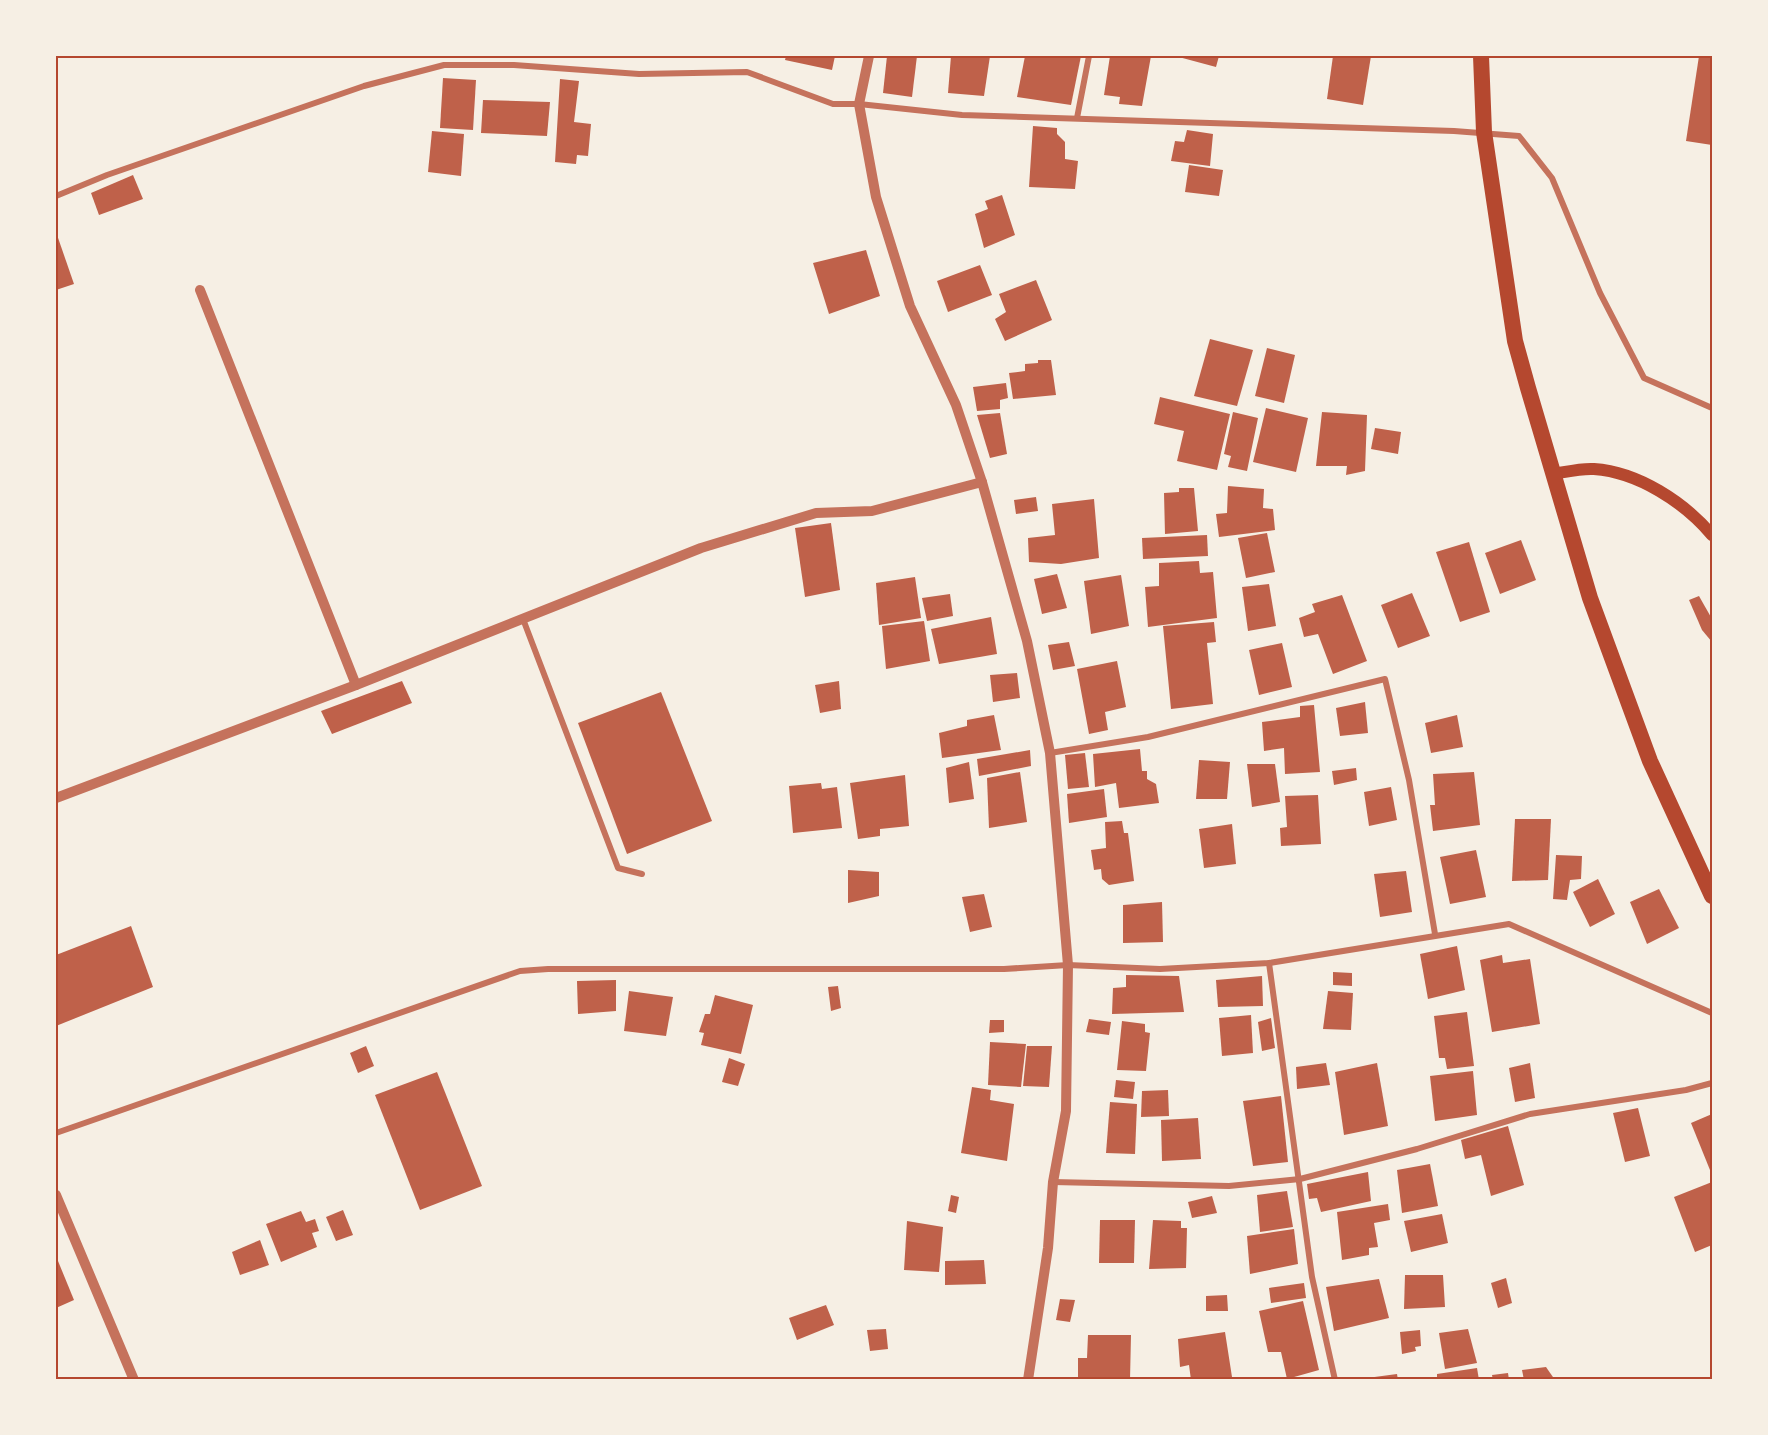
<svg xmlns="http://www.w3.org/2000/svg" width="1768" height="1435" font-family="Mulish,sans-serif">
	<rect width="100%" height="100%" fill="#f6efe4"/>
	<g fill="#bf614a">
		<polygon points="786,56 835,56 832,70 785,60"/>
		<polygon points="887,56 917,56 912,97 883,93"/>
		<polygon points="951,56 990,56 984,96 948,93"/>
		<polygon points="1025,56 1081,56 1071,105 1017,97"/>
		<polygon points="1110,56 1151,56 1142,106 1119,104 1120,97 1104,95"/>
		<polygon points="1175,56 1219,56 1216,67"/>
		<polygon points="1333,56 1371,56 1363,105 1327,99"/>
		<polygon points="1699,56 1712,57 1712,145 1686,141"/>
		<polygon points="443,78 476,80 473,130 440,128"/>
		<polygon points="560,79 579,81 574,122 591,124 588,156 577,155 576,164 555,162"/>
		<polygon points="483,100 550,102 547,136 481,133"/>
		<polygon points="1033,126 1057,128 1057,134 1065,142 1065,159 1078,161 1075,189 1029,187"/>
		<polygon points="1187,130 1213,134 1210,166 1171,161 1175,141 1184,142"/>
		<polygon points="432,131 464,134 461,176 428,172"/>
		<polygon points="1189,165 1223,170 1219,196 1185,192"/>
		<polygon points="133,175 143,199 99,215 91,193"/>
		<polygon points="1002,195 1015,235 984,248 975,214 988,209 985,201"/>
		<polygon points="56,232 74,284 56,290"/>
		<polygon points="866,250 880,296 829,314 813,263"/>
		<polygon points="980,265 992,295 948,312 937,281"/>
		<polygon points="1036,280 1052,320 1005,341 995,319 1006,312 999,294"/>
		<polygon points="1210,339 1253,350 1237,406 1194,396"/>
		<polygon points="1267,348 1295,355 1284,403 1255,396"/>
		<polygon points="1038,360 1051,360 1056,395 1013,399 1009,373 1025,371 1025,364 1038,363"/>
		<polygon points="1006,383 1008,398 1000,400 1000,409 977,411 973,387"/>
		<polygon points="1160,397 1230,414 1217,470 1177,461 1184,431 1154,424"/>
		<polygon points="1266,408 1308,418 1296,472 1253,462"/>
		<polygon points="1233,412 1258,418 1247,471 1228,467 1231,456 1224,454"/>
		<polygon points="1322,412 1367,415 1365,471 1346,475 1347,466 1316,466"/>
		<polygon points="1000,413 1007,454 990,458 977,415"/>
		<polygon points="1375,428 1401,432 1398,454 1371,449"/>
		<polygon points="1228,486 1264,489 1263,508 1273,509 1275,530 1219,537 1216,514 1227,513"/>
		<polygon points="1179,488 1194,488 1198,531 1165,534 1164,493 1179,492"/>
		<polygon points="1036,497 1038,511 1016,514 1014,500"/>
		<polygon points="1094,499 1099,558 1061,564 1029,562 1028,538 1055,535 1052,504"/>
		<polygon points="831,523 840,590 805,597 795,528"/>
		<polygon points="1267,533 1275,572 1246,578 1238,538"/>
		<polygon points="1207,535 1208,556 1143,559 1142,538"/>
		<polygon points="1521,540 1536,580 1500,594 1485,553"/>
		<polygon points="1469,542 1490,612 1460,622 1436,552"/>
		<polygon points="1199,561 1200,573 1213,572 1217,618 1148,627 1145,587 1159,586 1159,563"/>
		<polygon points="1057,574 1067,608 1042,614 1034,579"/>
		<polygon points="1121,575 1129,626 1091,634 1084,581"/>
		<polygon points="915,577 921,618 879,625 876,583"/>
		<polygon points="1269,584 1276,626 1248,631 1242,587"/>
		<polygon points="1412,593 1430,636 1398,648 1381,605"/>
		<polygon points="950,594 953,616 927,621 922,598"/>
		<polygon points="1342,595 1367,661 1333,674 1318,634 1304,637 1299,618 1315,612 1312,604"/>
		<polygon points="1699,596 1712,619 1712,642 1702,630 1689,600"/>
		<polygon points="991,617 997,654 939,664 931,629"/>
		<polygon points="924,621 930,661 886,669 882,626"/>
		<polygon points="1214,622 1216,642 1207,643 1213,704 1171,709 1163,626"/>
		<polygon points="1069,642 1075,666 1053,670 1048,645"/>
		<polygon points="1282,643 1292,687 1259,695 1249,650"/>
		<polygon points="1117,661 1126,707 1105,712 1108,730 1089,734 1077,669"/>
		<polygon points="1017,673 1020,698 993,702 990,675"/>
		<polygon points="402,681 412,703 332,734 321,711"/>
		<polygon points="839,681 841,709 820,713 815,685"/>
		<polygon points="661,692 712,821 627,854 578,723"/>
		<polygon points="1365,702 1368,733 1340,736 1336,708"/>
		<polygon points="1314,705 1320,772 1285,774 1284,748 1264,751 1262,722 1300,717 1300,706"/>
		<polygon points="994,715 1001,750 942,758 939,733 967,726 967,720"/>
		<polygon points="1457,715 1463,747 1431,753 1425,723"/>
		<polygon points="1140,749 1142,771 1147,771 1147,779 1156,784 1159,803 1119,808 1116,783 1095,787 1093,754"/>
		<polygon points="1030,750 1031,766 979,776 977,759"/>
		<polygon points="1085,753 1089,787 1068,789 1065,755"/>
		<polygon points="1199,760 1230,762 1227,799 1196,799"/>
		<polygon points="969,762 974,799 949,803 946,768"/>
		<polygon points="1247,764 1275,764 1280,802 1252,807"/>
		<polygon points="1356,768 1357,780 1334,785 1332,771"/>
		<polygon points="1020,772 1027,822 989,828 987,778"/>
		<polygon points="1474,772 1480,825 1433,831 1430,805 1435,805 1433,774"/>
		<polygon points="905,775 909,826 880,829 880,836 858,839 850,783"/>
		<polygon points="821,783 822,789 837,787 842,828 793,833 789,786"/>
		<polygon points="1391,787 1397,820 1369,826 1364,792"/>
		<polygon points="1104,789 1107,817 1069,823 1067,794"/>
		<polygon points="1318,795 1321,844 1281,846 1280,828 1287,827 1285,796"/>
		<polygon points="1515,819 1551,819 1548,880 1512,881"/>
		<polygon points="1122,821 1124,833 1128,833 1134,881 1109,885 1102,879 1101,869 1094,870 1091,850 1106,848 1105,822"/>
		<polygon points="1232,824 1236,864 1204,868 1199,829"/>
		<polygon points="1476,850 1486,897 1450,904 1440,857"/>
		<polygon points="1556,855 1582,856 1581,879 1570,880 1567,900 1553,899"/>
		<polygon points="848,870 879,872 879,896 848,903"/>
		<polygon points="1406,871 1412,912 1380,917 1374,874"/>
		<polygon points="1598,879 1615,914 1590,927 1573,892"/>
		<polygon points="1659,889 1679,928 1647,944 1630,902"/>
		<polygon points="984,894 992,927 970,932 962,897"/>
		<polygon points="1162,902 1163,942 1123,943 1123,905"/>
		<polygon points="131,926 153,987 56,1026 56,955"/>
		<polygon points="1457,946 1465,990 1428,999 1420,954"/>
		<polygon points="1502,955 1503,963 1530,959 1540,1024 1492,1032 1480,960"/>
		<polygon points="1333,972 1352,973 1352,986 1333,985"/>
		<polygon points="1126,975 1179,976 1184,1012 1112,1014 1113,988 1126,987"/>
		<polygon points="1262,976 1263,1006 1218,1007 1216,980"/>
		<polygon points="616,980 616,1011 578,1014 577,981"/>
		<polygon points="838,986 841,1008 831,1011 828,987"/>
		<polygon points="629,991 673,997 666,1036 624,1031"/>
		<polygon points="1328,991 1353,993 1351,1030 1323,1029"/>
		<polygon points="715,995 753,1005 741,1054 701,1045 704,1033 699,1032 705,1014 710,1014"/>
		<polygon points="1467,1012 1474,1066 1447,1069 1445,1058 1439,1058 1434,1016"/>
		<polygon points="1251,1015 1253,1053 1222,1056 1219,1018"/>
		<polygon points="1271,1018 1275,1048 1262,1051 1258,1022"/>
		<polygon points="1089,1019 1111,1022 1109,1035 1086,1032"/>
		<polygon points="990,1020 1004,1020 1004,1032 989,1033"/>
		<polygon points="1122,1021 1145,1024 1145,1032 1150,1033 1146,1071 1117,1070"/>
		<polygon points="990,1042 1026,1044 1021,1087 988,1085"/>
		<polygon points="366,1046 374,1066 358,1073 350,1053"/>
		<polygon points="1027,1046 1052,1046 1049,1087 1023,1086"/>
		<polygon points="729,1058 745,1064 738,1086 722,1082"/>
		<polygon points="1326,1063 1330,1085 1297,1089 1296,1067"/>
		<polygon points="1377,1063 1388,1126 1344,1135 1335,1072"/>
		<polygon points="1530,1063 1535,1098 1515,1102 1509,1068"/>
		<polygon points="1473,1071 1477,1115 1435,1121 1430,1076"/>
		<polygon points="437,1072 482,1186 420,1210 375,1095"/>
		<polygon points="1116,1080 1135,1082 1133,1099 1114,1097"/>
		<polygon points="972,1087 991,1090 990,1100 1014,1104 1007,1161 961,1153"/>
		<polygon points="1168,1090 1169,1116 1141,1117 1142,1091"/>
		<polygon points="1281,1096 1288,1162 1253,1166 1243,1101"/>
		<polygon points="1110,1102 1137,1104 1135,1154 1106,1153"/>
		<polygon points="1638,1108 1650,1156 1625,1162 1613,1113"/>
		<polygon points="1712,1114 1712,1175 1691,1123"/>
		<polygon points="1198,1118 1201,1159 1162,1161 1161,1120"/>
		<polygon points="1508,1126 1524,1185 1491,1196 1481,1155 1465,1159 1461,1140"/>
		<polygon points="1430,1164 1438,1206 1402,1213 1397,1170"/>
		<polygon points="1368,1172 1371,1201 1321,1212 1317,1198 1309,1199 1307,1184"/>
		<polygon points="1712,1182 1712,1245 1695,1252 1674,1197"/>
		<polygon points="1287,1191 1293,1227 1260,1232 1257,1195"/>
		<polygon points="951,1195 959,1197 956,1213 948,1211"/>
		<polygon points="1212,1196 1217,1213 1192,1218 1188,1202"/>
		<polygon points="1388,1204 1390,1220 1374,1223 1378,1247 1369,1248 1369,1255 1342,1260 1337,1212"/>
		<polygon points="343,1210 353,1235 336,1241 326,1217"/>
		<polygon points="301,1211 306,1222 315,1219 319,1231 312,1233 317,1247 281,1262 266,1224"/>
		<polygon points="1442,1214 1448,1243 1411,1252 1404,1221"/>
		<polygon points="1100,1220 1135,1220 1134,1263 1099,1263"/>
		<polygon points="1153,1220 1181,1221 1181,1228 1187,1228 1186,1268 1149,1269"/>
		<polygon points="907,1221 943,1227 939,1272 904,1270"/>
		<polygon points="1294,1229 1298,1264 1250,1274 1247,1236"/>
		<polygon points="260,1240 269,1265 240,1275 232,1252"/>
		<polygon points="984,1260 986,1284 945,1285 945,1261"/>
		<polygon points="56,1261 58,1261 74,1300 56,1308"/>
		<polygon points="1405,1275 1443,1275 1445,1307 1404,1309"/>
		<polygon points="1506,1278 1512,1303 1498,1308 1491,1283"/>
		<polygon points="1379,1279 1389,1318 1334,1331 1326,1287"/>
		<polygon points="1304,1283 1306,1298 1271,1303 1269,1288"/>
		<polygon points="1227,1295 1228,1311 1206,1311 1206,1296"/>
		<polygon points="1060,1299 1075,1300 1070,1322 1056,1320"/>
		<polygon points="1303,1301 1319,1370 1287,1379 1281,1352 1268,1352 1259,1311"/>
		<polygon points="826,1305 834,1325 797,1340 789,1318"/>
		<polygon points="886,1329 888,1349 870,1351 867,1330"/>
		<polygon points="1468,1329 1477,1363 1445,1369 1439,1333"/>
		<polygon points="1420,1330 1421,1346 1415,1347 1416,1351 1402,1354 1400,1332"/>
		<polygon points="1225,1332 1232,1377 1191,1380 1189,1365 1180,1367 1178,1339"/>
		<polygon points="1088,1335 1131,1335 1130,1380 1078,1380 1078,1358 1087,1358"/>
		<polygon points="1546,1367 1555,1380 1524,1380 1522,1370"/>
		<polygon points="1477,1368 1479,1380 1437,1380 1437,1374"/>
		<polygon points="1508,1373 1509,1380 1493,1380 1492,1375"/>
		<polygon points="1397,1374 1398,1380 1367,1380 1367,1378"/>
	</g>
	<g fill="none" stroke-linecap="round" stroke-linejoin="round">
		<g stroke="#c5725c" stroke-width="6">
			<polyline points="1077,118 1089,56"/>
			<polyline points="56,196 107,175 364,86 444,65 514,65 639,74 747,72 833,104 859,104 962,115 1454,131 1519,136 1552,178 1600,293 1644,378 1712,408"/>
			<polyline points="523,619 618,868 642,874"/>
			<polyline points="1050,753 1148,737 1385,679 1409,780 1435,934"/>
			<polyline points="1269,963 1312,1277 1335,1380"/>
			<polyline points="56,1133 520,971 548,969 1004,969 1068,965 1160,969 1269,963 1509,924 1712,1013"/>
			<polyline points="1053,1182 1229,1186 1300,1179 1417,1149 1530,1114 1686,1090 1712,1083"/>
		</g>
		<g stroke="#c5725c" stroke-width="10">
			<polyline points="869,56 859,104 876,197 910,306 956,405 982,482 1027,641 1050,753 1068,965 1066,1111 1053,1182 1048,1248 1028,1380"/>
			<polyline points="200,290 356,685"/>
			<polyline points="56,798 356,685 701,548 816,513 872,511 982,482"/>
			<polyline points="56,1195 134,1380"/>
		</g>
		<path stroke="#b5482f" stroke-width="12" d="M 1553,474 C 1566,472 1581,468 1594,469 C 1638,472 1684,502 1712,535"/>
		<polyline stroke="#b5482f" stroke-width="16" points="1481,56 1484,132 1515,341 1528,388 1590,598 1650,761 1712,896"/>
	</g>
	<rect width="1768" height="1435" fill="none" stroke="#f6efe4" stroke-width="114"/>
	<rect x="57" y="57" width="1654" height="1321" fill="none" stroke="#b5482f" stroke-width="2"/>
</svg>
